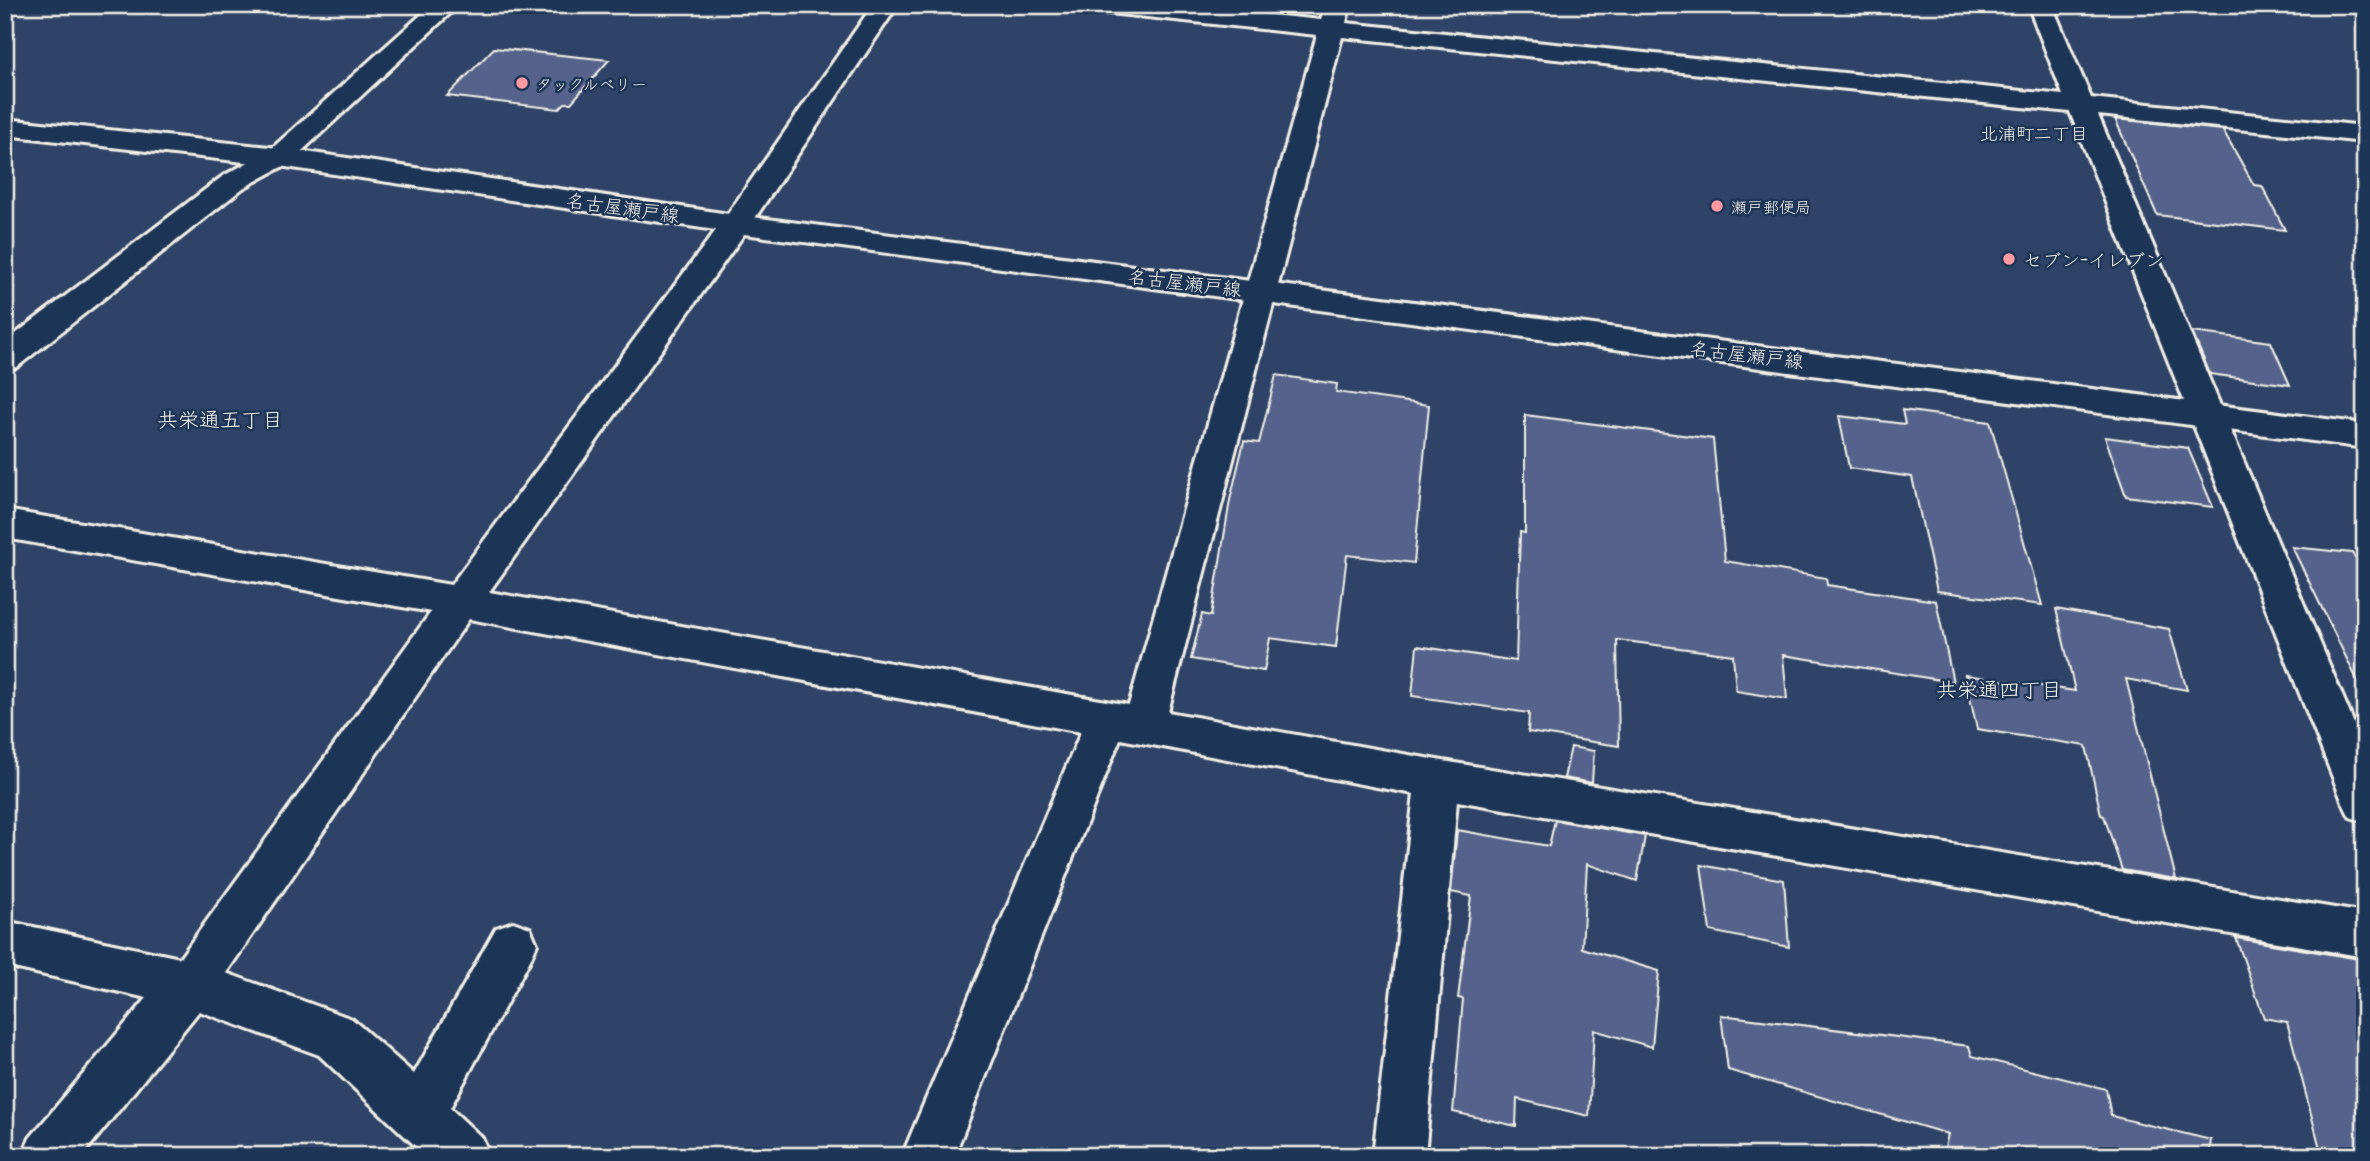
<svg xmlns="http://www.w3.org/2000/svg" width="2370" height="1161" font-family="Mali,'Klee One',sans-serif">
	<rect width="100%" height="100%" fill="#2e4367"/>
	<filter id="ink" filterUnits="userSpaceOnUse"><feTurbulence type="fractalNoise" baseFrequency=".0143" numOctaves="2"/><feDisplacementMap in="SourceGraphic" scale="14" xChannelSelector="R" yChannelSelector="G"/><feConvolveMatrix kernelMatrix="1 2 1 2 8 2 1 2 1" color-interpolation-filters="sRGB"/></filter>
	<g filter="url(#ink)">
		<g fill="#54648c" stroke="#f4f1e8" stroke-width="2">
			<polygon points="494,48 609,60 571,103 565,103 559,109 447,96"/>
			<polygon points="2115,119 2223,130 2254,185 2262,186 2285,230 2157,215"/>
			<polygon points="2192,332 2271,342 2290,385 2210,374"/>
			<polygon points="1276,375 1337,384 1336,392 1429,405 1414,563 1347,555 1336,647 1270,638 1264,671 1191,659 1202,614 1211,616 1230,500 1244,441 1259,443"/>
			<polygon points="1902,410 1990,422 2042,605 1937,591 1912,477 1849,468 1839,416 1905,424"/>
			<polygon points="1525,415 1713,439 1725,561 1826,578 1827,585 1936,601 1953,682 1783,655 1787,699 1736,691 1733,655 1617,640 1619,746 1528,732 1529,713 1412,696 1417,646 1516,661 1520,532 1525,533"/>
			<polygon points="2105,437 2188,448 2213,507 2126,496"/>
			<polygon points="2292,547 2352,553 2355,558 2365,559 2365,696"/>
			<polygon points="2056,609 2169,629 2187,690 2126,679 2176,879 2122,870 2104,816 2101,815 2086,746 1977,729 1965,675 2075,691"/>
			<polygon points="1571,747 1594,751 1592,783 1564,778"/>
			<polygon points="1555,820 1645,836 1637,881 1587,864 1582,948 1659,971 1652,1047 1594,1030 1589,1116 1517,1099 1516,1126 1453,1112 1463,999 1458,998 1471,896 1451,892 1457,830 1549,846"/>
			<polygon points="1701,865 1784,880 1789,947 1710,931"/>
			<polygon points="2236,938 2365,960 2365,1156 2322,1156 2287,1022 2264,1018"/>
			<polygon points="1721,1015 1969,1046 1972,1056 2106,1089 2111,1116 2211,1140 2209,1156 1943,1156 1948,1134 1728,1070"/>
		</g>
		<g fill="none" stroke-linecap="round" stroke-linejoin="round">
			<defs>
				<g id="minor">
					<polygon points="432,5 459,5 289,163 243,188 17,367 5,370 5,342 223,176 269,151"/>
					<polygon points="873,5 898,5 747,230 489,592 1129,705 1317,35 1099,12 1090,10 1087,5 1175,5 1321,20 1326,5 1350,5 1346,23 2063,95 2028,5 2052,5 2091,98 2365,126 2365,142 2098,115 2365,750 2365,822 2350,817 2343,803 2070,112 1342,37 1168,712 1437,760 2365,913 2365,957 1457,801 1425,1156 1373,1156 1414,794 1120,739 954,1156 902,1156 1081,732 469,619 226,973 352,1019 414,1074 496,928 513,922 530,928 537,944 530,960 450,1108 482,1138 490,1156 426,1156 319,1055 199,1011 82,1156 22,1156 30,1138 147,998 5,966 5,921 180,958 431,612 5,538 5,510 451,585 725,218"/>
				</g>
				<polygon id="primary" points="5,119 279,148 736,215 2365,424 2365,448 736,233 279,166 5,135"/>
			</defs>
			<use href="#minor" stroke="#f4f1e8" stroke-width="6"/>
			<use href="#primary" stroke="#f4f1e8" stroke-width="6"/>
			<use href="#minor" fill="#1d3557" fill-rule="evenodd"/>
			<use href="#primary" fill="#1d3557" fill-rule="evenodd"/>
		</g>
	</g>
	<g fill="#ff9aa2" stroke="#1d3557" stroke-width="2.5">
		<circle cx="522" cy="83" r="7"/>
		<circle cx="1717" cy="206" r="7"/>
		<circle cx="2009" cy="259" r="7"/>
	</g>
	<g text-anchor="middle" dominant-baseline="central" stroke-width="5" stroke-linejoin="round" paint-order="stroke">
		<g font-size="16" fill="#f4f1e8" stroke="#1d3557" text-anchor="start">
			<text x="536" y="83">タックルベリー</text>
			<text x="1731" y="206">瀬戸郵便局</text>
		</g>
		<g font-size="18" fill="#f4f1e8" stroke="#1d3557">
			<text x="2034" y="133">北浦町二丁目</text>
		</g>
		<g font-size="19" fill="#f4f1e8" stroke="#1d3557">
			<text transform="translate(623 207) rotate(8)">名古屋瀬戸線</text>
			<text transform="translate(1185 282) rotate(7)">名古屋瀬戸線</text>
			<text transform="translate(1747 354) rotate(7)">名古屋瀬戸線</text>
		</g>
		<g font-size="19" fill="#f4f1e8" stroke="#1d3557" text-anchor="start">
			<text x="2023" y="259">セブン-イレブン</text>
		</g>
		<g font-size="21" fill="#f4f1e8" stroke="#1d3557">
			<text x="220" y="418">共栄通五丁目</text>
			<text x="1999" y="688">共栄通四丁目</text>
		</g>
	</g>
	<rect width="2370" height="1161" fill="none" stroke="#1d3557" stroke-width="28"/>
	<rect x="14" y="14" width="2342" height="1133" fill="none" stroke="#f4f1e8" stroke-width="2.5" filter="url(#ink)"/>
</svg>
